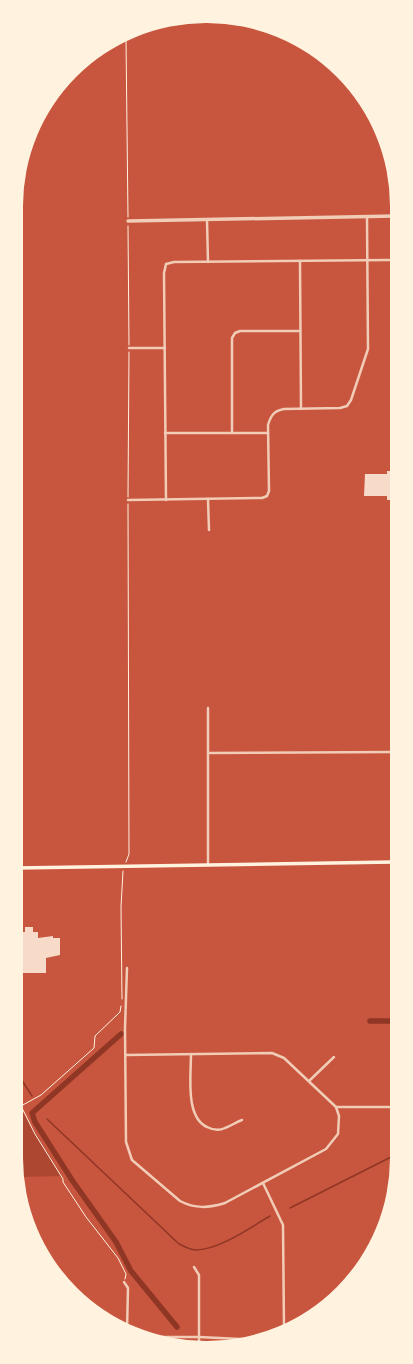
<svg xmlns="http://www.w3.org/2000/svg" width="413" height="1364" font-family="Lora,serif">
	<rect width="100%" height="100%" fill="#c8553d"/>
	<polygon fill="#ae4732" points="16,1101 62,1176 20,1177 16,1157"/>
	<g fill="none" stroke-linecap="round" stroke-linejoin="round">
		<g stroke="#8f3625" stroke-width="1.5">
			<polyline points="16,1071 32,1096"/>
			<path d="M 47,1119 L 179,1244 C 184,1246 190,1250 196,1250 C 219,1250 251,1227 270,1216"/>
			<polyline points="290,1208 393,1156"/>
		</g>
		<g stroke="#8f3625" stroke-width="5.5">
			<polyline points="370,1021 394,1021"/>
			<polyline points="121,1034 32,1113 35,1122 72,1180 116,1242 131,1271 177,1327"/>
		</g>
	</g>
	<g fill="#f7dbc8">
		<polygon points="387,471 395,471 395,500 387,500 387,496 364,496 365,474 387,474"/>
		<polygon points="25,927 33,927 33,932 38,932 38,938 53,936 53,938 60,938 60,955 46,958 46,973 17,973 17,938 20,938 20,932 25,932"/>
	</g>
	<g fill="none" stroke-linecap="round" stroke-linejoin="round">
		<g stroke="#fff3e0" stroke-width="1">
			<polyline points="126,38 128,217"/>
			<polyline points="128,226 129,345"/>
			<polyline points="128,497 129,352"/>
			<polyline points="126,862 129,854 128,504"/>
			<polyline points="122,999 121,907 123,871"/>
			<polyline points="121,1006 120,1012 95,1036 94,1048 41,1095 21,1106 35,1134 63,1179 63,1182 86,1217 118,1258 126,1274 125,1279"/>
		</g>
		<g stroke="#f1ccb7" stroke-width="2.5">
			<polyline points="207,220 208,262"/>
			<polyline points="300,261 301,409"/>
			<polyline points="129,348 165,348"/>
			<polyline points="165,433 268,433"/>
			<polyline points="232,433 232,338 235,333 240,331 300,331"/>
			<polyline points="208,499 209,530"/>
			<path d="M 128,500 L 262,498 L 267,496 L 269,491 L 268,425 C 271,415 274,411 284,409 L 340,408 L 347,406 L 351,400 L 368,349 L 367,218"/>
			<polyline points="166,500 164,273 166,264 174,262 389,260"/>
			<polyline points="208,708 208,865"/>
			<polyline points="208,753 394,752"/>
			<path d="M 127,968 L 125,1028 L 126,1142 L 132,1160 L 180,1201 C 195,1209 209,1208 225,1203 L 326,1149 L 338,1134 L 339,1116 L 336,1107"/>
			<path d="M 191,1054 C 191,1075 185,1117 207,1127 C 213,1130 219,1131 225,1128 C 231,1126 236,1122 242,1120"/>
			<polyline points="126,1055 272,1053 284,1058 336,1107 393,1107"/>
			<polyline points="309,1081 334,1057"/>
			<polyline points="263,1183 283,1225 284,1328"/>
			<polyline points="194,1267 199,1275 199,1345"/>
			<polyline points="124,1282 128,1288 127,1330"/>
			<polyline points="152,1337 199,1337 259,1340"/>
		</g>
		<polyline stroke="#f1ccb7" stroke-width="3.5" points="128,221 395,216"/>
		<polyline stroke="#fff3e0" stroke-width="3.5" points="17,868 394,862"/>
	</g>
	<path d="M0 0H413V1364H0ZM206 23H207A183 183 0 0 1 390 206V1158A183 183 0 0 1 207 1341H206A183 183 0 0 1 23 1158V206A183 183 0 0 1 206 23Z" fill="#fff3e0" fill-rule="evenodd"/>
</svg>
